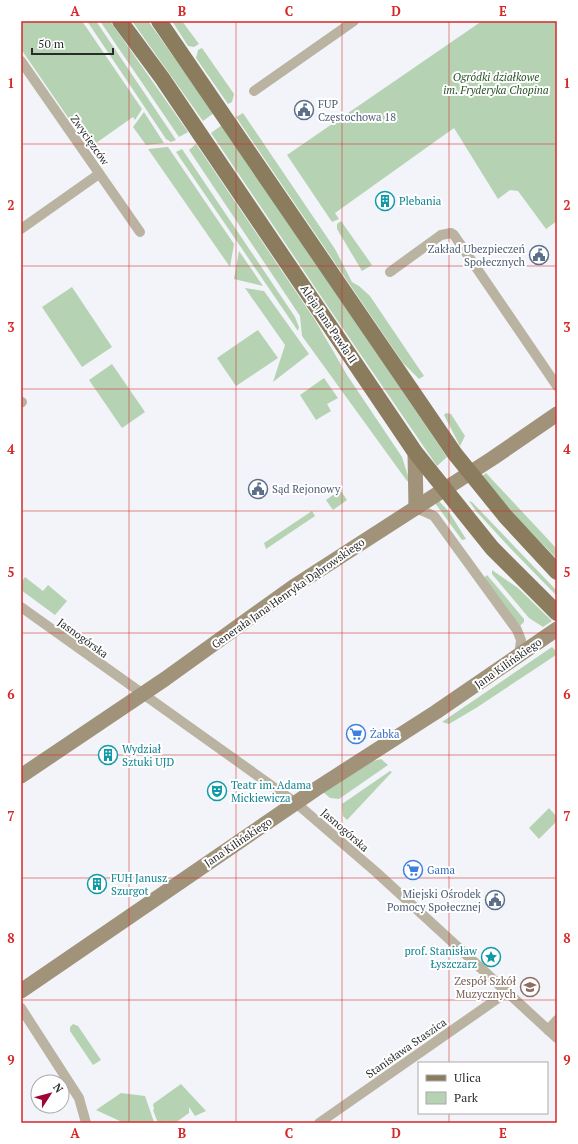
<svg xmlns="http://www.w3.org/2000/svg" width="578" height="1144" font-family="'PT Serif',serif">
	<rect width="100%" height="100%" fill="#f2f4f9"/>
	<g fill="#b5d3b3">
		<polygon points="21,21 82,21 142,109 135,120 133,117 89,148 21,49"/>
		<polygon points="87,21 96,21 176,140 171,142 166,139"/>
		<polygon points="100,21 110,21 188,132 179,137"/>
		<polygon points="132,21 148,21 214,113 203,121"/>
		<polygon points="172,21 182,21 199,44 194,47 188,46"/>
		<polygon points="482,21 557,21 557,221 546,229 518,191 510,190 498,199 454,128 335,213 339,219 332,222 287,155"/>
		<polygon points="202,48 234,94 232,102 228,104 196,58 198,50"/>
		<polygon points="144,112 164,143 146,145 133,127"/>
		<polygon points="243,113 335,249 352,282 359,286 370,296 424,376 419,379 403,363 236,117"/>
		<polygon points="222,125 447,457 437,466 333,314 211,133"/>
		<polygon points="196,144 315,320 347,375 402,457 410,482 407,481 302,336 300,316 189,150"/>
		<polygon points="168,147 234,244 230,267 148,149"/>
		<polygon points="182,149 295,317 299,327 298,331 176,152"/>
		<polygon points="341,221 372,265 362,271 337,229 337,224"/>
		<polygon points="239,251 263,286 234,279"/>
		<polygon points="72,287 112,347 82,367 42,307"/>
		<polygon points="245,288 264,291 309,354 273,382 285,345"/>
		<polygon points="258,330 278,358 236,386 217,358"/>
		<polygon points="112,364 145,412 122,428 89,380"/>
		<polygon points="324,378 338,398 327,404 331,411 316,420 300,395"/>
		<polygon points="446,413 451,414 465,436 460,446 444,415"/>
		<polygon points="486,473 557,549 557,559 520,521 482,476"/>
		<polygon points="340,490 347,500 333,510 326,500"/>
		<polygon points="439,501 449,512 466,539 462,540 435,503"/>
		<polygon points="469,501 472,502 557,591 557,596 511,549 476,511"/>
		<polygon points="312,511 315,516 266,549 264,543"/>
		<polygon points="492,570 518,588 552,621 543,627 529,618 492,574"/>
		<polygon points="487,575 524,619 524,622 519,627 484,578"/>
		<polygon points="25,577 43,591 48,585 67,601 55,615 21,590 21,582"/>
		<polygon points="552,647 555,650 556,655 476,708 449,724 442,722"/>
		<polygon points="381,759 388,765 339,799 330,798 323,792 373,761"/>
		<polygon points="390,771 392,772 347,820 343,816 342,804"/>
		<polygon points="549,808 557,817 557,821 539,839 529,828"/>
		<polygon points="73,1024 78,1026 101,1060 93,1065 70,1031 70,1027"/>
		<polygon points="181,1084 206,1111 195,1116 189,1107 189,1113 175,1123 166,1121 167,1123 158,1123 153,1110 154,1109 153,1104"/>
		<polygon points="121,1093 145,1096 154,1122 124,1123 96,1110"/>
	</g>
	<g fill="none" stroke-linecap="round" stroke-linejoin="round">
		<g stroke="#bbb3a2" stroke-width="10">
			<polyline points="21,61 140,232"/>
			<polyline points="254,91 354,21"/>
			<polyline points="21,229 99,174"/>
			<polyline points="390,272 441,235 451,233 454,235 557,386"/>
			<polyline points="21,403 22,402"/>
			<polyline points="416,508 434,516 517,630 521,640 519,656"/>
			<polyline points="21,607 296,803 376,872 557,1038"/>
			<polyline points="21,1008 79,1098 86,1123"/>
			<polyline points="548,1030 557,1020"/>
			<polyline points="319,1123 507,992"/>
		</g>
		<g stroke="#a0937a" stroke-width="15">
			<polyline points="415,452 416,508"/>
			<polyline points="21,776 165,679 293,587 493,458 557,414"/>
			<polyline points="21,991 316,789 436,712 557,629"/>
		</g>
		<g stroke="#8b7c5d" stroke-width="16">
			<polyline points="120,21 162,78 415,452 492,548 557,613"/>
			<polyline points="159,21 455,454 506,517 557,572"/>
		</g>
	</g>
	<path fill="none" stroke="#d62828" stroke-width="1" stroke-opacity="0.55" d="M 129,21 L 129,1123M 236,21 L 236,1123M 342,21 L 342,1123M 449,21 L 449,1063M 21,144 L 557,144M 21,266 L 557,266M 21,389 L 557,389M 21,511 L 557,511M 21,633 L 557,633M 21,755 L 557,755M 21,878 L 557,878M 21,1000 L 557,1000M 449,1113 L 449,1123"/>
	<defs>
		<symbol id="civic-ring" viewBox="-11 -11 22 22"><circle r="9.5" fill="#fff" stroke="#5c6f8a" stroke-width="1.5"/><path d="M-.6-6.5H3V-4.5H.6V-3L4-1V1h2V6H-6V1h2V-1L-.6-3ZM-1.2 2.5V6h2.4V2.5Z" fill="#5c6f8a"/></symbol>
		<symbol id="building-ring" viewBox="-11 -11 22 22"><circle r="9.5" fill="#fff" stroke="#0f9aa8" stroke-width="1.5"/><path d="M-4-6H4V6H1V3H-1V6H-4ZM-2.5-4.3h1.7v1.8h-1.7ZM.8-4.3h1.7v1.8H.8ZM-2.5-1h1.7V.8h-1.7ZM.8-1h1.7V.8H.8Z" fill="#0f9aa8"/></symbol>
		<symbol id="supermarket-ring" viewBox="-11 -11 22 22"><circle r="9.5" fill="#fff" stroke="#3f7fe0" stroke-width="1.5"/><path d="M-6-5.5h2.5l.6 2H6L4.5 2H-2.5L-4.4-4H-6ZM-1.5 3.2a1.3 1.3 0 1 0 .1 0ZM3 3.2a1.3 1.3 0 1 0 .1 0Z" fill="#3f7fe0"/></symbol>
		<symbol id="theatre-ring" viewBox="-11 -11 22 22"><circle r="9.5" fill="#fff" stroke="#0f9aa8" stroke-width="1.5"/><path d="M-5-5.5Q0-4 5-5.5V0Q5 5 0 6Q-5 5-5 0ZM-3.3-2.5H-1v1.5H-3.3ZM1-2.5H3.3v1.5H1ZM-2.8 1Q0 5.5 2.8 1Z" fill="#0f9aa8"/></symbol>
		<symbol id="sight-ring" viewBox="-11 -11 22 22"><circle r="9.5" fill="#fff" stroke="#0f9aa8" stroke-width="1.5"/><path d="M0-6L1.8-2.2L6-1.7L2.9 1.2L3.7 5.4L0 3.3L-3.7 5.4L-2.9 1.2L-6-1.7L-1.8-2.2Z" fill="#0f9aa8"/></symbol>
		<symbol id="school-ring" viewBox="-11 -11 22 22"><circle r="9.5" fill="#fff" stroke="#8d6e63" stroke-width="1.5"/><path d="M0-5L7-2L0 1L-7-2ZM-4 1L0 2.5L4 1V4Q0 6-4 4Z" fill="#8d6e63"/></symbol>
	</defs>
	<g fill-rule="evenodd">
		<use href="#civic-ring" x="293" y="99" width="22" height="22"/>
		<use href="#building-ring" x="374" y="190" width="22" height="22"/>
		<use href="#civic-ring" x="528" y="244" width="22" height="22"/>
		<use href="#civic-ring" x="247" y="478" width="22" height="22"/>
		<use href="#supermarket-ring" x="345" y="723" width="22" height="22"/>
		<use href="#building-ring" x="97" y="744" width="22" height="22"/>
		<use href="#theatre-ring" x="206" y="780" width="22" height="22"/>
		<use href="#supermarket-ring" x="402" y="859" width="22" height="22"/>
		<use href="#building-ring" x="86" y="873" width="22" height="22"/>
		<use href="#civic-ring" x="484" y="889" width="22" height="22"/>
		<use href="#sight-ring" x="480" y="946" width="22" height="22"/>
		<use href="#school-ring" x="519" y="976" width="22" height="22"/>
	</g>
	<g text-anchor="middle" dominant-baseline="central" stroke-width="4" stroke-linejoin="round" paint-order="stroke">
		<g font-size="11" font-style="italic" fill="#265125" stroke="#fff">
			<text x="496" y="77">Ogródki działkowe<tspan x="496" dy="13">im. Fryderyka Chopina</tspan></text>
		</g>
		<g font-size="11" fill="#4e5e75" stroke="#fff" text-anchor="start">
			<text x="318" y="104">FUP<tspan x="318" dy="13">Częstochowa 18</tspan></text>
			<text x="525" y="249" text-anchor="end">Zakład Ubezpieczeń<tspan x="525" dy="13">Społecznych</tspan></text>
			<text x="272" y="489">Sąd Rejonowy</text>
			<text x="481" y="894" text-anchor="end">Miejski Ośrodek<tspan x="481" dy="13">Pomocy Społecznej</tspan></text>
		</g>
		<g font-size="11" fill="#2a2b2d" stroke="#fff">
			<text transform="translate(90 140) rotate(55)">Zwycięzców</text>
			<text transform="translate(329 324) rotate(56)">Aleja Jana Pawła II</text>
			<text transform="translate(288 593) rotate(-35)">Generała Jana Henryka Dąbrowskiego</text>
			<text transform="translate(83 638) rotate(36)">Jasnogórska</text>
			<text transform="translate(508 663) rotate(-35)">Jana Kilińskiego</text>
			<text transform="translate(345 830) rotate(41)">Jasnogórska</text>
			<text transform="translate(238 842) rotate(-34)">Jana Kilińskiego</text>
			<text transform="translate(406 1048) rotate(-35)">Stanisława Staszica</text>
		</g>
		<g font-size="11" fill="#0d838f" stroke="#fff" text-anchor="start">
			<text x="399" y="201">Plebania</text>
			<text x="122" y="749">Wydział<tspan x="122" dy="13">Sztuki UJD</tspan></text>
			<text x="231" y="785">Teatr im. Adama<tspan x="231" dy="13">Mickiewicza</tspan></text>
			<text x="111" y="878">FUH Janusz<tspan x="111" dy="13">Szurgot</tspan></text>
			<text x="477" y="951" text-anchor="end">prof. Stanisław<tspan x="477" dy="13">Łyszczarz</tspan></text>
		</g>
		<g font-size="11" fill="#366cbe" stroke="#fff" text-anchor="start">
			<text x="370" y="734">Żabka</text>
			<text x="427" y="870">Gama</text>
		</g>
		<g font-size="11" fill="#785e54" stroke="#fff" text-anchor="end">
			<text x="516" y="981">Zespół Szkół<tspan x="516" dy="13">Muzycznych</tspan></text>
		</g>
	</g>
	<rect width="578" height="1144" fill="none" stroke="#ffffff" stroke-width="44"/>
	<rect x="418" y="1062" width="130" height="52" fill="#ffffff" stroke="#aaaaab"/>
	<rect x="426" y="1075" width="20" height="6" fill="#8b7c5d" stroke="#aaaaab"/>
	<text x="454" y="1082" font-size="12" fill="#2a2b2d">Ulica</text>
	<rect x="426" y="1092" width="20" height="12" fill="#b5d3b3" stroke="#aaaaab"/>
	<text x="454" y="1102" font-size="12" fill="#2a2b2d">Park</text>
	<g transform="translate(50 1094) rotate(54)"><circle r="19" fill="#ffffff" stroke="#aaaaab"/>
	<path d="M0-3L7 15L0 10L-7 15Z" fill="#a20334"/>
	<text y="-6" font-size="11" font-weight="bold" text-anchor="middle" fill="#2a2b2d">N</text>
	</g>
	<path d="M32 48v6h81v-6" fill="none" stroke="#2a2b2d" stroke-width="2"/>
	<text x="38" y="48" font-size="12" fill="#2a2b2d" stroke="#ffffff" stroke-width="3" paint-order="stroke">50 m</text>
	<rect x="22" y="22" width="534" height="1100" fill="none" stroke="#d62828" stroke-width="1.5"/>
	<g font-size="13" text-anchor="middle" font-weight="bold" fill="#d62828">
		<text x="75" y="16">A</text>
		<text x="182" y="16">B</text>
		<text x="289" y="16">C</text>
		<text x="396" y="16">D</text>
		<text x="503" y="16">E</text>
		<text x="11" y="88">1</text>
		<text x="567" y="88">1</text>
		<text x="11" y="210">2</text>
		<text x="567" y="210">2</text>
		<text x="11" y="332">3</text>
		<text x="567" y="332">3</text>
		<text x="11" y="454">4</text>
		<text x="567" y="454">4</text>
		<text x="11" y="577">5</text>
		<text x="567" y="577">5</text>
		<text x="11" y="699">6</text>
		<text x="567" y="699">6</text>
		<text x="11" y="821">7</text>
		<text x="567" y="821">7</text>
		<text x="11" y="943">8</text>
		<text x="567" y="943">8</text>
		<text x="11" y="1065">9</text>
		<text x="567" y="1065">9</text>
		<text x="75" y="1138">A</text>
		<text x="182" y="1138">B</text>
		<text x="289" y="1138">C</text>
		<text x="396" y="1138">D</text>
		<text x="503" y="1138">E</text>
	</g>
</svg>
